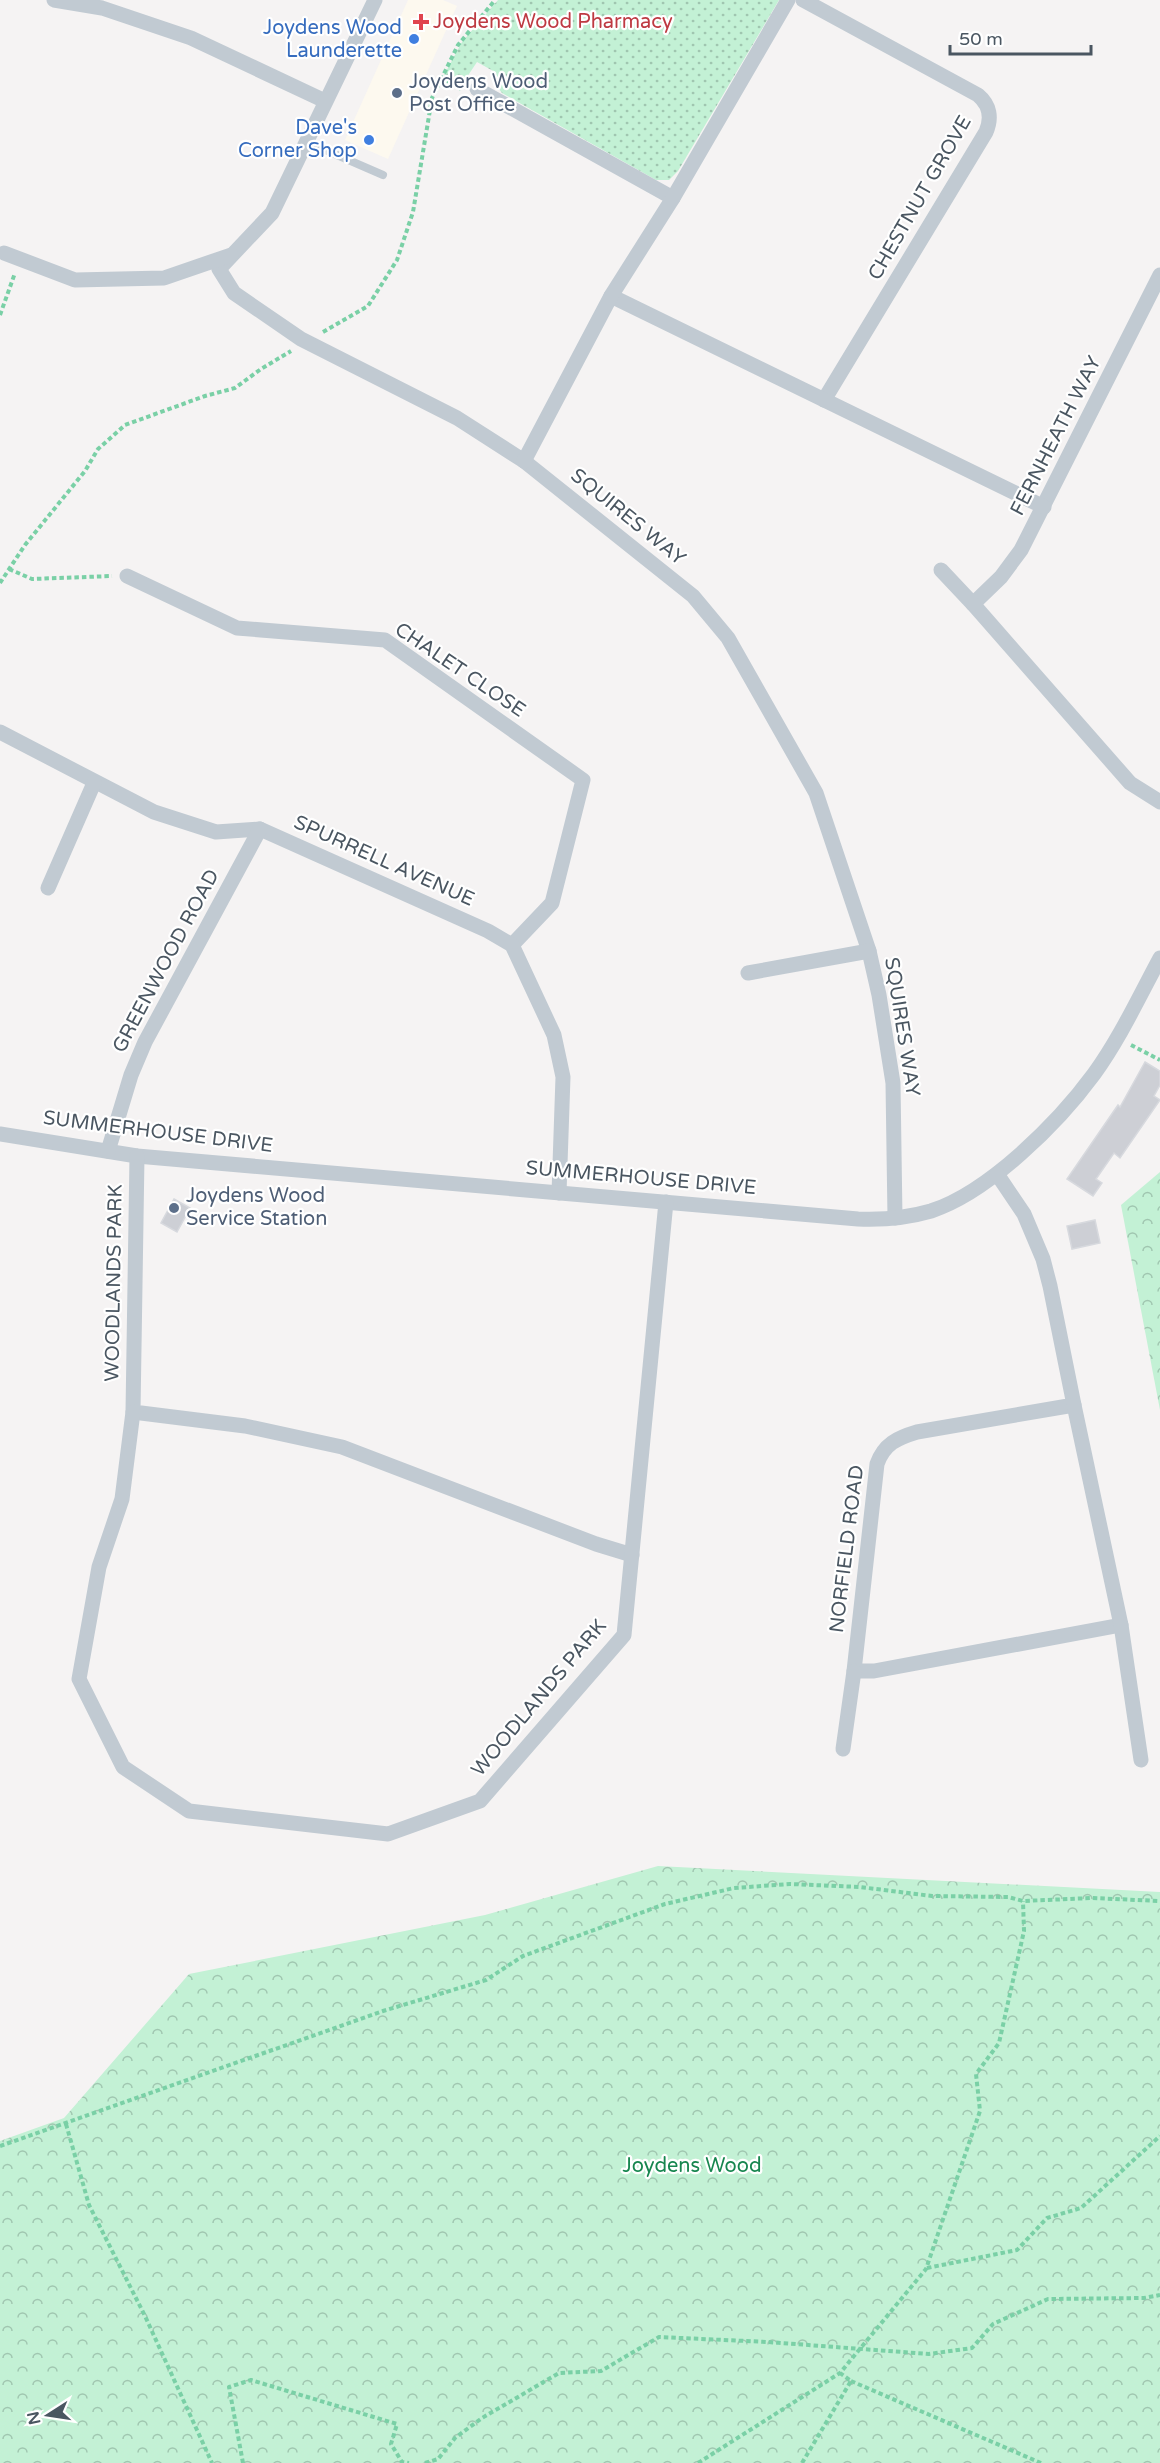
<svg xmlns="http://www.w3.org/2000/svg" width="1160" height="2463" font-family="'Varela Round',sans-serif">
	<defs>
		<pattern id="grass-dots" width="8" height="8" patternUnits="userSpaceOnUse" patternTransform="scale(1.5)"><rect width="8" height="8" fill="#c3f1d5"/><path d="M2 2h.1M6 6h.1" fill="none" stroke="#a0c6b0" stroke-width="1.8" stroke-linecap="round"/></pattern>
		<pattern id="forest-crowns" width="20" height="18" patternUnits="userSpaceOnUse" patternTransform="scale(1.5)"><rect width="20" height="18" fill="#c3f1d5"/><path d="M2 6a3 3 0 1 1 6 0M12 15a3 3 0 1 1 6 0" fill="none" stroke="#a0c6b0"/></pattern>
	</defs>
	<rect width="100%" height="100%" fill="#f5f3f3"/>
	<polygon fill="#fdf9ef" points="408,0 443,0 457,6 388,159 345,140"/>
	<polygon fill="url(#grass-dots)" points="498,0 779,0 678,171 669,180 656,180 502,93 493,81 495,72 477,62 461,86 443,77 462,42"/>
	<g fill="url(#forest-crowns)">
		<polygon points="1160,1172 1160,1410 1121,1205"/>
		<polygon points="658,1866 1160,1892 1160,2463 0,2463 0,2141 64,2118 189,1974 485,1915"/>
	</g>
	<g fill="#cdcfd5" stroke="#d7d9de" stroke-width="1.5">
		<polygon points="1145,1062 1160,1071 1160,1085 1154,1096 1160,1100 1120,1158 1114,1153 1096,1179 1102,1183 1093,1196 1067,1179 1118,1105 1120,1107"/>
		<polygon points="174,1199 190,1208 177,1232 161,1223"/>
		<polygon points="1095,1220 1100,1243 1072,1249 1067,1226"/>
	</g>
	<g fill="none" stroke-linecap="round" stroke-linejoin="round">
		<g stroke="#7ad0a6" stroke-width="4" stroke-dasharray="4.5 3" stroke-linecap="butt">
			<polyline points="441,77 461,89"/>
			<polyline points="0,315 15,273"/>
			<polyline points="323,332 368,306 397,260 413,212 432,98 458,45 495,0"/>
			<polyline points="9,569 32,579 112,576"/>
			<polyline points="0,583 25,545 85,471 98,449 125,425 205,396 235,388 261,369 291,351"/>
			<polyline points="1131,1045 1160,1060"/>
			<polyline points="66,2124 89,2205 145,2316 212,2463"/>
			<polyline points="0,2146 383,2011 486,1980 523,1956 665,1904 734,1888 790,1884 860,1887 932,1896 1008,1897 1023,1901 1092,1898 1160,1901"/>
			<polyline points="927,2268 1017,2250 1047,2218 1081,2208 1160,2136"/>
			<polyline points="851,2381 1041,2463"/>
			<polyline points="243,2463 229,2387 251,2380 397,2424 391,2444 402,2462 409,2463"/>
			<polyline points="425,2463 438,2459 455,2438 482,2418 559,2373 601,2371 659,2337 768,2342 929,2354 972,2348 993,2324 1048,2299 1144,2298 1160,2295"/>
			<polyline points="698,2463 840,2373 926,2269 980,2111 976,2074 999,2043 1024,1931 1023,1901"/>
			<polyline points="802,2463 851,2381 840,2373"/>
		</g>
		<polyline stroke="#c1cad2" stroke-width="8" points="307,142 383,175"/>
		<g stroke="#c1cad2" stroke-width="15">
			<polyline points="54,0 102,8 191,38 325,101"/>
			<polyline points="375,0 272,213 219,269 234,293 301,339 457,418 524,461 693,596 728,638 816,793 869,951 879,995 893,1083 895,1218"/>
			<path d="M 803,0 L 978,95 C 990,105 992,118 986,132 L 824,400"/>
			<polyline points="477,89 673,198"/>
			<polyline points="4,253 75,280 164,278 231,255"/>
			<polyline points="1160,275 1021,550 1001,577 973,604 1130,783 1160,802"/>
			<polyline points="611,296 1044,507"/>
			<polyline points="524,461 611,296 673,198 788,0"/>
			<polyline points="941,570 973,604"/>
			<polyline points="127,576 237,628 385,640 583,780 552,903 512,945"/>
			<polyline points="0,732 154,812 216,832 260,829 488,931 512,945 554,1035 563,1077 559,1193"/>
			<polyline points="48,888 94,783"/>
			<polyline points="748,973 869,951"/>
			<path d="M 0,1134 L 137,1156 L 858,1219 C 882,1220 907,1218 931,1211 C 989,1192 1058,1123 1094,1074 C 1120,1038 1139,997 1160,958"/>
			<polyline points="108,1151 131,1075 145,1042 260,829"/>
			<polyline points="137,1156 133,1412 245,1426 342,1447 596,1544 632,1555"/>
			<path d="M 997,1174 L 1024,1214 L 1043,1259 L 1050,1286 L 1074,1405 L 917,1432 C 897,1438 884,1444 877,1464 L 854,1671 L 874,1671 L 1121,1625"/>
			<polyline points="1074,1405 1121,1625 1141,1760"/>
			<polyline points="133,1412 122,1499 99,1567 79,1679 123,1767 189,1811 388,1834 480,1801 624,1635 666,1202"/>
			<polyline points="843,1749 854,1671"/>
		</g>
	</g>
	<path fill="#e0444e" stroke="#fff" stroke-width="2" d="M418 13h6v6h6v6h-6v6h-6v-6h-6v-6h6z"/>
	<g fill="#3f7fe0" stroke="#fff" stroke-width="2">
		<circle cx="414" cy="39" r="6"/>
		<circle cx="369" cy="140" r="6"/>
	</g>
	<g fill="#5c6f8a" stroke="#fff" stroke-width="2">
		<circle cx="397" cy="93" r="6"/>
		<circle cx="174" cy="1208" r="6"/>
	</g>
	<g text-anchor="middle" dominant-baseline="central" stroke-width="4.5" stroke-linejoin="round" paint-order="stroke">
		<g font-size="20" fill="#be3a42" stroke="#fff" text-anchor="start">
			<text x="433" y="22">Joydens Wood Pharmacy</text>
		</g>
		<g font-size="20" fill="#366cbe" stroke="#fff" text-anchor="end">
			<text x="402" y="28">Joydens Wood<tspan x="402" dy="23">Launderette</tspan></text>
			<text x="357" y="128">Dave's<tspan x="357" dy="23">Corner Shop</tspan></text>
		</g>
		<g font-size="20" fill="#4e5e75" stroke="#fff" text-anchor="start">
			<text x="409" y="82">Joydens Wood<tspan x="409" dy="23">Post Office</tspan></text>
			<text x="186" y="1196">Joydens Wood<tspan x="186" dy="23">Service Station</tspan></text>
		</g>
		<g font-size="20" fill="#4a5661" stroke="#fff">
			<text transform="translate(920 198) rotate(-60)">CHESTNUT GROVE</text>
			<text transform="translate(1056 436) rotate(-63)">FERNHEATH WAY</text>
			<text transform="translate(628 517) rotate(39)">SQUIRES WAY</text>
			<text transform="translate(460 670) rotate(34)">CHALET CLOSE</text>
			<text transform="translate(384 861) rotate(24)">SPURRELL AVENUE</text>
			<text transform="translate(166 961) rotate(-62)">GREENWOOD ROAD</text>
			<text transform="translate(902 1027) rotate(81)">SQUIRES WAY</text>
			<text transform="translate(158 1132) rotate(7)">SUMMERHOUSE DRIVE</text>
			<text transform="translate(641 1178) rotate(5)">SUMMERHOUSE DRIVE</text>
			<text transform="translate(114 1283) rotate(-89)">WOODLANDS PARK</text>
			<text transform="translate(847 1549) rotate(-83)">NORFIELD ROAD</text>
			<text transform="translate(539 1698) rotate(-50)">WOODLANDS PARK</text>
		</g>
		<g font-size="20" fill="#17864f" stroke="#fff">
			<text x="692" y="2166">Joydens Wood</text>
		</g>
	</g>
	<g transform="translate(48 2415) rotate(258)" stroke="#ffffff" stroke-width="4.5" paint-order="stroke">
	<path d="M0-4.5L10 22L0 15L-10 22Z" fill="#4a5661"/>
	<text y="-9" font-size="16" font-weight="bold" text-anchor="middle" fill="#4a5661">N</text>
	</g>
	<path d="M950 45v9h141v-9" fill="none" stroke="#4a5661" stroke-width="3"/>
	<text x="959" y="45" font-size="18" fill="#4a5661" stroke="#ffffff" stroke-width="4.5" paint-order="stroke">50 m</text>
</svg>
